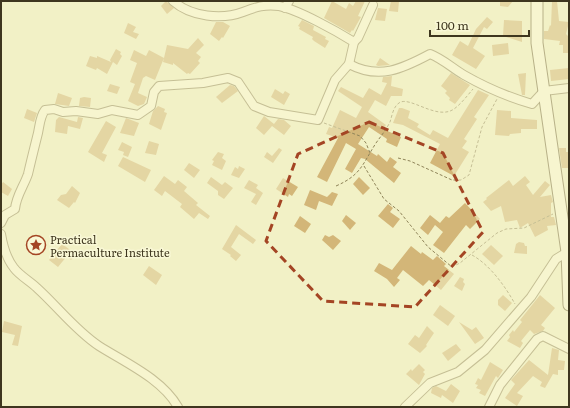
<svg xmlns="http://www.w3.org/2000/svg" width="570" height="408" font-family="Literata,serif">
	<rect width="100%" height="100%" fill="#f2f1c6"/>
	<g fill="#d3b678">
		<polygon points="166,1 174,8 167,14 161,6"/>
		<polygon points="332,1 346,9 349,3 353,6 356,1 365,1 358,16 361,17 353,31 352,30 350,33 324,18"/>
		<polygon points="391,1 399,1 398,12 389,11"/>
		<polygon points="500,1 513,1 508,7 500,6"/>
		<polygon points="552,1 557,1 559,21 569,22 566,34 569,37 569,53 563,53 563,45 559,45 560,41 544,39 544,31 548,31 550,25 551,26"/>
		<polygon points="378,8 387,9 385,21 375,20"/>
		<polygon points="487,17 493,22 487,29 484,27 473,48 485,56 476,69 452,55 460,41 468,46 476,29"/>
		<polygon points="302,20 314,26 313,30 326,37 325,39 329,41 325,48 314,41 312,39 313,37 299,29 300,27 298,26"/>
		<polygon points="504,20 522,21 522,42 503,36"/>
		<polygon points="216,22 223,22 230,26 223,38 222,37 219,41 210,34"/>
		<polygon points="128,23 136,27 133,32 139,34 136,39 124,33"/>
		<polygon points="198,38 204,45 196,53 201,57 198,61 200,63 190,74 188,73 187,74 173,63 173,65 163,62 164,58 155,80 146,76 143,78 138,93 147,97 144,104 138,106 128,101 135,84 130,82 137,63 130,60 134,50 146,56 149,50 164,58 167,45 188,49"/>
		<polygon points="508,43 509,54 493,56 492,45"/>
		<polygon points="116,49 121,52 120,54 122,56 117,65 113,62 107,74 97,68 96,70 86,66 90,56 97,58 97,56 111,62 110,60"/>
		<polygon points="380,58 390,65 378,66 376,65"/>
		<polygon points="569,68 569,79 551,81 550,70"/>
		<polygon points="451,73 470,85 455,104 449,100 450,98 445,93 447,91 441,86"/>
		<polygon points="526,73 525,95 522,95 518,74"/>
		<polygon points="392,76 391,86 403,89 402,96 391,96 386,106 375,100 368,112 386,125 383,129 401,137 397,147 386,142 387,139 369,127 358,144 377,156 378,154 387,162 390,157 397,162 393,167 401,173 394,183 365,159 361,158 352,173 345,169 356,149 346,143 327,182 317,177 338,138 326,134 329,127 332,128 340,110 356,118 362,107 338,91 341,87 363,98 369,88 381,95 387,83 382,82 383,77"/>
		<polygon points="110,84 120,87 117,94 107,91"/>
		<polygon points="230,85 234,86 238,91 222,103 216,97"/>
		<polygon points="275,89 283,94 285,91 290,94 284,105 271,97"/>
		<polygon points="478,90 489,95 474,117 477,119 464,139 467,141 462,148 469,152 454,176 430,163 440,144 403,125 393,123 399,108 402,108 410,111 408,118 419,124 417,127 430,135 433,130 448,138"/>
		<polygon points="58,93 72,98 69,106 55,104"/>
		<polygon points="84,97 91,98 90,107 79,106 80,98"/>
		<polygon points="158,106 165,109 164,112 167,113 161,130 149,124 153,111"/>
		<polygon points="27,109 37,113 34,122 24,118"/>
		<polygon points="497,110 511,111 511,118 537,120 537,129 521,129 521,133 510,134 509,136 495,135"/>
		<polygon points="264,116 274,124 278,119 284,120 291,126 284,135 272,126 264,135 256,128"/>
		<polygon points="59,117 77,122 78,117 83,118 80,129 68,126 67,134 55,132 56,120"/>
		<polygon points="126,118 139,123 134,136 120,133"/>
		<polygon points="106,121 116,127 102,153 107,155 104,162 88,152"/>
		<polygon points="149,141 159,144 156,155 145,153"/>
		<polygon points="122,142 132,147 128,157 123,155 124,152 118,150"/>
		<polygon points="279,148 282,150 273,163 264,157 267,152 272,156"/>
		<polygon points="559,148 566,148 566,152 569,152 569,168 562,168"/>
		<polygon points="218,152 224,154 222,158 226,161 222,170 212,165 214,161 212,160"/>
		<polygon points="123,157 151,170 145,182 118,166"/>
		<polygon points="189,163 200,170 194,178 184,170"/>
		<polygon points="239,166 245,169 239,178 231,175 235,167 238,169"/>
		<polygon points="164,176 175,184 178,180 187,187 184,191 198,203 196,205 210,216 208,219 199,213 194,219 180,207 182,204 165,191 162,196 154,190"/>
		<polygon points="525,176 530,182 526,185 533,195 545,181 550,185 540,197 551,195 553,202 551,203 551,217 554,217 556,225 547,226 548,230 535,237 528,223 520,228 517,220 505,222 501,206 491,211 483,202 487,199 486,198 509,180 513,186"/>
		<polygon points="211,177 222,185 225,182 233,188 224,199 218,195 218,191 207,183"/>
		<polygon points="359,177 370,188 363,195 353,184"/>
		<polygon points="283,178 298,187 292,196 289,194 288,197 276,189"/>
		<polygon points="249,180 258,185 256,188 263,193 256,205 251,202 256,194 244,188"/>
		<polygon points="3,182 12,189 8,196 1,192 1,185"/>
		<polygon points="72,186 80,193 75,203 74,202 69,208 57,200 61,195 66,194"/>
		<polygon points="310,190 327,197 332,192 338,194 332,206 319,201 316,210 304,205"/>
		<polygon points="465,203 480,219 470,229 466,225 444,253 433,245 443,232 435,225 428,235 420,228 430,215 440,223 446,216 449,218"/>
		<polygon points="388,204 393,208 390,212 400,219 393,228 378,216"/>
		<polygon points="346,215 356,223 350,230 342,221"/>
		<polygon points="300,216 311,224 305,233 294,226"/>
		<polygon points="236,225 256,240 253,244 239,234 231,247 241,255 236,261 230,256 231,255 222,249"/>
		<polygon points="325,235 329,237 333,235 341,241 333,250 322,240"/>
		<polygon points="519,242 524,243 525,246 527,246 527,254 514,253 516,244"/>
		<polygon points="62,244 76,254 71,260 67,256 58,267 49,260"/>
		<polygon points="491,245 503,256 494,265 482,254"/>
		<polygon points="411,246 421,254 422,252 433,260 437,256 446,264 444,266 454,274 441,290 429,280 423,286 403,270 397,278 400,280 394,287 387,279 374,271 379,263 392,270"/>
		<polygon points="149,266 162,275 156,285 143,275"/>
		<polygon points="460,277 464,279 463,282 465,284 462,291 454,286"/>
		<polygon points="503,295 512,303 505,311 498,305 498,300"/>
		<polygon points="540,295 555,308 541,325 545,328 543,331 534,334 530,330 521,341 523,343 520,348 507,341 510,337 509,335 513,330 514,332 522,322 520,320"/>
		<polygon points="440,305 455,316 448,326 433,315"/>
		<polygon points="4,321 22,326 18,346 12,345 15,335 2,332"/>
		<polygon points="459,322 472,330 476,327 484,338 475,344"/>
		<polygon points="427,326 434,333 426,345 427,346 420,353 408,344 415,335 419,338"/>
		<polygon points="456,344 461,350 448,361 442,353"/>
		<polygon points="552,348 559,350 558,360 565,361 564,370 558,370 558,375 553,374 545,388 540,386 542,382 533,376 517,393 523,396 517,406 505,398 515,384 511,380 529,360 548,375"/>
		<polygon points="490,362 503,370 498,378 496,376 485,396 479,393 481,390 476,388 478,385 475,384 478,378 481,380"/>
		<polygon points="419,364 425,370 423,372 425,374 419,385 406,374 411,369 412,371"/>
		<polygon points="451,384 460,391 453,403 442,395 441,398 431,393 432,388 436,386 446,391"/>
	</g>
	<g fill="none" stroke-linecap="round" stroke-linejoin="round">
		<defs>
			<g id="street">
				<path d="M 173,1 C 191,17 222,20 243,12 C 256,7 265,4 279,6 C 297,9 338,32 354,42 L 349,64"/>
				<polyline points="285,8 289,1"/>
				<polyline points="354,42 358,38 373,5"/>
				<path d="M 1,223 L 5,215 L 15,209 C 16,196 24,186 28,174 C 31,161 34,149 37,137 C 40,127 39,118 45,110 L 54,109 L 63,112 L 76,111 L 98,114 L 112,110 L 138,115 L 151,106 L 154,92 L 159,86 L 203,83 L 228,78 L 238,82 L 254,106 L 269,112 L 318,120 L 335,80 L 349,64 C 379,80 402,69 430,54 C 443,59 452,68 464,75 C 485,87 508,97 532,104 L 544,91 L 569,88"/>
				<path d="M 1,234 C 3,246 6,258 14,268 C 20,276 30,281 37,288 C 58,307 76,331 99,346 C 126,363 162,379 178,407"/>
				<polyline points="405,407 430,383 458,372 485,350 531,297 556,259 569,251"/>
				<polyline points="489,407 500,385 537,339 543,336 569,349"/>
			</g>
			<polyline id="secondary" points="537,1 537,43 567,252 569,305"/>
		</defs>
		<use href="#street" stroke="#8f8459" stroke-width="10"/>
		<use href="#secondary" stroke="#71653c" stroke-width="13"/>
		<g stroke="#8f8459" stroke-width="1" stroke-dasharray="3 2" stroke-linecap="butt">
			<polyline points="324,123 360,136 366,143 370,153"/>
			<polyline points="398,158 410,161 452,180 461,180 469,175 482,127 497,99"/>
			<polyline points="364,166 384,199 399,211 428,247 452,267 460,263 497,233 506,229 524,228 553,214"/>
			<path d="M 336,186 C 361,175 362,165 376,143 C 381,136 386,130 390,122 C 392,116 393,107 399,103 C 409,95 437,121 454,109 C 461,104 467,96 473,89"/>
			<path d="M 472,255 C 490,265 505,286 515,304"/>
		</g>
		<use href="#street" stroke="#fcfada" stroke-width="8"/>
		<use href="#secondary" stroke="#fcfada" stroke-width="11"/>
	</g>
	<path d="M0 0H570V408H0ZM 369,122 L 443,153 L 483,232 L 415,307 L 323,301 L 266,241 L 298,154 Z" fill="#f2f1c6" fill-opacity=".55" fill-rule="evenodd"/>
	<path fill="none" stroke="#a44524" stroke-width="3" stroke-dasharray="8 5" stroke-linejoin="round" d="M 369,122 L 443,153 L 483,232 L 415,307 L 323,301 L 266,241 L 298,154 Z"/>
	<defs>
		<symbol id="sight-ring" viewBox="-11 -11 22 22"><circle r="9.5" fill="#f9f8d6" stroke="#a44524" stroke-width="1.5"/><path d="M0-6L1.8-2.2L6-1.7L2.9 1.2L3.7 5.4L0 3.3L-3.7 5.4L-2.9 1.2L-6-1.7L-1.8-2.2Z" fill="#a44524"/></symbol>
	</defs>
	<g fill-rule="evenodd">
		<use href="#sight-ring" x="25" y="234" width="22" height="22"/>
	</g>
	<g text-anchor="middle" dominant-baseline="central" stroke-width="3" stroke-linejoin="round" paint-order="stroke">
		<g font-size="11" fill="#3e361e" stroke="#f9f8d6" text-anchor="start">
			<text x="50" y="239">Practical<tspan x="50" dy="13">Permaculture Institute</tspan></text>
		</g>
	</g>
	<rect width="570" height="408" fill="none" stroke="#3e361e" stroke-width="4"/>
	<path d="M430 30v6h99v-6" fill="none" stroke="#3e361e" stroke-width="2"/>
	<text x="436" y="30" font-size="12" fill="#3e361e" stroke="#f9f8d6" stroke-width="3" paint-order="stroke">100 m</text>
</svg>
